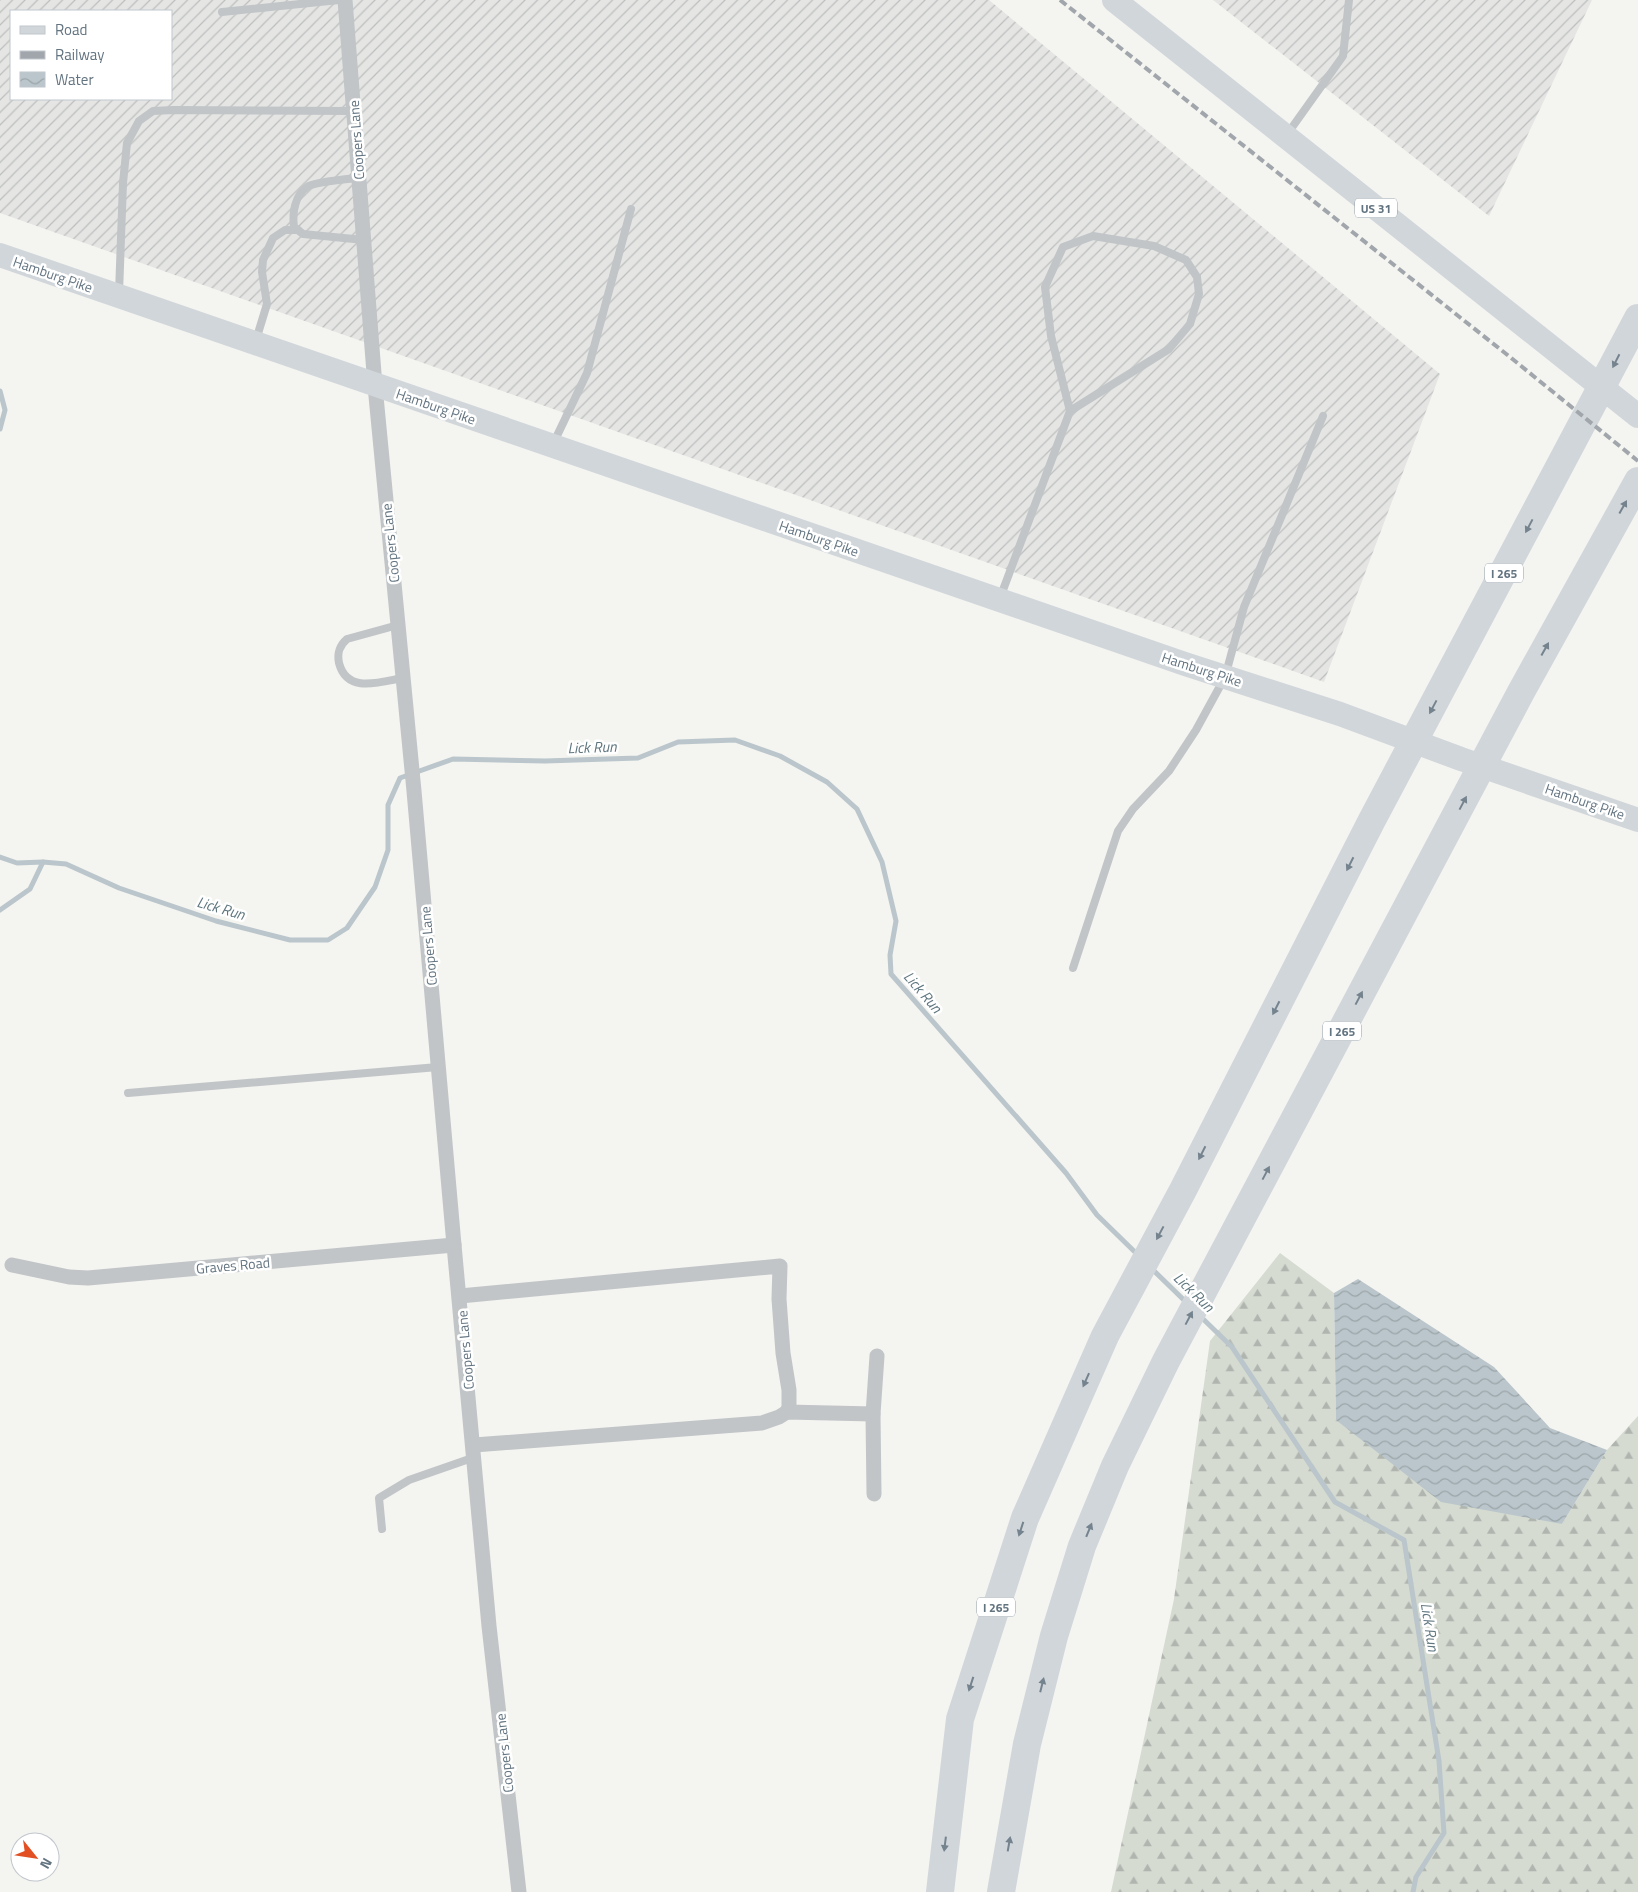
<svg xmlns="http://www.w3.org/2000/svg" width="1638" height="1892" font-family="'Titillium Web',sans-serif">
	<defs>
		<pattern id="industrial-furrows" width="10" height="10" patternUnits="userSpaceOnUse" patternTransform="scale(1.25)"><rect width="10" height="10" fill="#e5e6e4"/><path d="M-1 1l2-2M0 10L10 0M9 11l2-2" fill="none" stroke="#bdbfbe"/></pattern>
		<pattern id="forest-firs" width="22" height="20" patternUnits="userSpaceOnUse" patternTransform="scale(1.25)"><rect width="22" height="20" fill="#d5dbd1"/><path d="M5 1l3.5 6h-7zM16 11l3.5 6h-7z" fill="#b0b6af"/></pattern>
		<pattern id="water-waves" width="16" height="10" patternUnits="userSpaceOnUse" patternTransform="scale(1.25)"><rect width="16" height="10" fill="#bac6cb"/><path d="M0 5q4-4 8 0t8 0" fill="none" stroke="#9ba5aa"/></pattern>
	</defs>
	<rect width="100%" height="100%" fill="#f4f4f0"/>
	<g fill="url(#industrial-furrows)" fill-rule="evenodd">
		<path d="M 0,0 L 989,0 L 1440,374 L 1324,682 L 0,213 ZM 11,11 L 171,11 L 171,99 L 11,99 Z"/>
		<polygon points="1213,0 1592,0 1489,216"/>
	</g>
	<polygon fill="url(#forest-firs)" points="1280,1253 1334,1293 1336,1420 1562,1524 1607,1450 1638,1416 1638,1892 1111,1892 1174,1599 1210,1341"/>
	<polygon fill="url(#water-waves)" points="1358,1279 1494,1367 1550,1428 1607,1450 1562,1524 1441,1502 1336,1420 1334,1293"/>
	<g fill="none" stroke-linecap="round" stroke-linejoin="round">
		<g stroke="#bac6cb" stroke-width="5">
			<polyline points="0,391 5,410 0,429"/>
			<polyline points="0,857 17,863 43,862 66,864 119,888 216,921 290,940 328,940 347,928 375,887 388,850 388,805 400,778 453,759 545,761 638,758 678,742 735,740 780,756 827,782 857,809 882,862 896,921 890,955 891,974 1066,1173 1097,1215 1139,1256"/>
			<polyline points="0,910 30,889 43,862"/>
			<polyline points="1150,1267 1187,1303"/>
			<polyline points="1200,1316 1232,1347 1335,1502 1404,1540 1439,1761 1444,1833 1416,1877 1413,1892"/>
		</g>
		<g stroke="#c1c5c8" stroke-width="8">
			<polyline points="222,12 339,0"/>
			<polyline points="1288,133 1343,56 1349,0"/>
			<path d="M 358,178 C 348,179 313,182 307,187 C 295,195 292,213 294,227 L 303,234 L 364,240"/>
			<polyline points="119,293 123,183 127,143 139,121 153,111 173,110 353,111"/>
			<polyline points="256,340 267,304 262,272 263,260 273,238 285,230 298,230"/>
			<polyline points="554,442 587,373 631,209"/>
			<polyline points="1000,598 1070,411 1051,336 1045,287 1063,247 1093,236 1154,246 1186,260 1197,277 1199,294 1190,324 1169,349 1070,411"/>
			<path d="M 398,625 L 347,639 C 339,646 337,653 339,663 C 347,694 380,682 403,678"/>
			<polyline points="1073,968 1118,831 1133,809 1169,771 1196,730 1225,677 1244,607 1323,416"/>
			<polyline points="128,1093 438,1067"/>
			<polyline points="382,1529 379,1498 409,1480 475,1457"/>
		</g>
		<g stroke="#c1c5c8" stroke-width="15">
			<polyline points="345,0 375,386 414,791 454,1245 489,1626 519,1892"/>
			<polyline points="12,1265 69,1277 88,1278 454,1245"/>
			<polyline points="460,1296 780,1266 779,1299 783,1353 789,1390 789,1407 787,1412"/>
			<polyline points="474,1445 762,1423 779,1417 787,1412 873,1414"/>
			<polyline points="874,1494 873,1414 877,1356"/>
		</g>
		<g stroke="#d1d6da" stroke-width="24">
			<polyline points="1114,0 1638,416"/>
			<polyline points="0,255 1185,664 1340,714 1461,759 1638,820"/>
		</g>
		<g stroke="#d1d6da" stroke-width="28">
			<polyline points="940,1892 960,1719 1025,1518 1105,1336 1183,1190 1372,820 1638,318"/>
			<polyline points="1001,1892 1027,1744 1054,1636 1082,1546 1115,1466 1166,1361 1243,1216 1521,692 1638,481"/>
		</g>
		<polyline stroke="#a0a6ab" stroke-width="4" stroke-dasharray="8 4" stroke-linecap="butt" points="1060,0 1510,357 1638,461"/>
	</g>
	<defs><path id="oneway-solid" d="M-6-.8H1V-3.2L6.5 0L1 3.2V.8H-6Z" transform="scale(1.25)"/></defs>
	<g fill="#74838e">
		<use href="#oneway-solid" transform="translate(1616 361) rotate(117)"/>
		<use href="#oneway-solid" transform="translate(1623 507) rotate(-61)"/>
		<use href="#oneway-solid" transform="translate(1529 526) rotate(118)"/>
		<use href="#oneway-solid" transform="translate(1545 649) rotate(-61)"/>
		<use href="#oneway-solid" transform="translate(1433 707) rotate(118)"/>
		<use href="#oneway-solid" transform="translate(1463 803) rotate(-62)"/>
		<use href="#oneway-solid" transform="translate(1350 864) rotate(117)"/>
		<use href="#oneway-solid" transform="translate(1359 998) rotate(-62)"/>
		<use href="#oneway-solid" transform="translate(1276 1008) rotate(117)"/>
		<use href="#oneway-solid" transform="translate(1202 1153) rotate(117)"/>
		<use href="#oneway-solid" transform="translate(1266 1173) rotate(-62)"/>
		<use href="#oneway-solid" transform="translate(1160 1233) rotate(118)"/>
		<use href="#oneway-solid" transform="translate(1189 1318) rotate(-62)"/>
		<use href="#oneway-solid" transform="translate(1086 1380) rotate(114)"/>
		<use href="#oneway-solid" transform="translate(1021 1529) rotate(108)"/>
		<use href="#oneway-solid" transform="translate(1089 1530) rotate(-68)"/>
		<use href="#oneway-solid" transform="translate(971 1684) rotate(108)"/>
		<use href="#oneway-solid" transform="translate(1042 1685) rotate(-76)"/>
		<use href="#oneway-solid" transform="translate(945 1844) rotate(97)"/>
		<use href="#oneway-solid" transform="translate(1009 1844) rotate(-80)"/>
	</g>
	<g text-anchor="middle" dominant-baseline="central" stroke-width="5" stroke-linejoin="round" paint-order="stroke">
		<g fill="#fff" stroke="#929ea7" stroke-width="1">
			<rect x="1355" y="198.5" width="42" height="19" rx="4"/>
			<rect x="1485" y="563.5" width="38" height="19" rx="4"/>
			<rect x="1323" y="1021.5" width="38" height="19" rx="4"/>
			<rect x="977" y="1597.5" width="38" height="19" rx="4"/>
		</g>
		<g font-size="12" font-weight="bold" fill="#637481">
			<text x="1376" y="208">US 31</text>
			<text x="1504" y="573">I 265</text>
			<text x="1342" y="1031">I 265</text>
			<text x="996" y="1607">I 265</text>
		</g>
		<g font-size="14" fill="#637481" stroke="#fff">
			<text transform="translate(356 140) rotate(-94)">Coopers Lane</text>
			<text transform="translate(53 274) rotate(19)">Hamburg Pike</text>
			<text transform="translate(436 406) rotate(19)">Hamburg Pike</text>
			<text transform="translate(819 538) rotate(19)">Hamburg Pike</text>
			<text transform="translate(390 543) rotate(-96)">Coopers Lane</text>
			<text transform="translate(1202 669) rotate(18)">Hamburg Pike</text>
			<text transform="translate(1585 801) rotate(19)">Hamburg Pike</text>
			<text transform="translate(428 946) rotate(-95)">Coopers Lane</text>
			<text transform="translate(233 1265) rotate(-5)">Graves Road</text>
			<text transform="translate(465 1350) rotate(-95)">Coopers Lane</text>
			<text transform="translate(504 1753) rotate(-96)">Coopers Lane</text>
		</g>
		<g font-size="15" font-style="italic" fill="#5f767f" stroke="#fff">
			<text transform="translate(592 747) rotate(-2)">Lick Run</text>
			<text transform="translate(221 908) rotate(16)">Lick Run</text>
			<text transform="translate(923 992) rotate(49)">Lick Run</text>
			<text transform="translate(1194 1292) rotate(44)">Lick Run</text>
			<text transform="translate(1430 1627) rotate(81)">Lick Run</text>
		</g>
	</g>
	<rect x="10" y="10" width="162" height="90" fill="#ffffff" stroke="#c1c7cd"/>
	<rect x="20" y="26" width="25" height="8" fill="#d1d6da" stroke="#c1c7cd"/>
	<text x="55" y="35" font-size="15" fill="#637481">Road</text>
	<rect x="20" y="51" width="25" height="8" fill="#a0a6ab" stroke="#c1c7cd"/>
	<text x="55" y="60" font-size="15" fill="#637481">Railway</text>
	<rect x="20" y="72" width="25" height="15" fill="url(#water-waves)" stroke="#c1c7cd"/>
	<text x="55" y="85" font-size="15" fill="#637481">Water</text>
	<g transform="translate(35 1857) rotate(120)"><circle r="24" fill="#ffffff" stroke="#c1c7cd"/>
	<path d="M0-4L9 19L0 12L-9 19Z" fill="#e24f23"/>
	<text y="-8" font-size="14" font-weight="bold" text-anchor="middle" fill="#637481">N</text>
	</g>
</svg>
